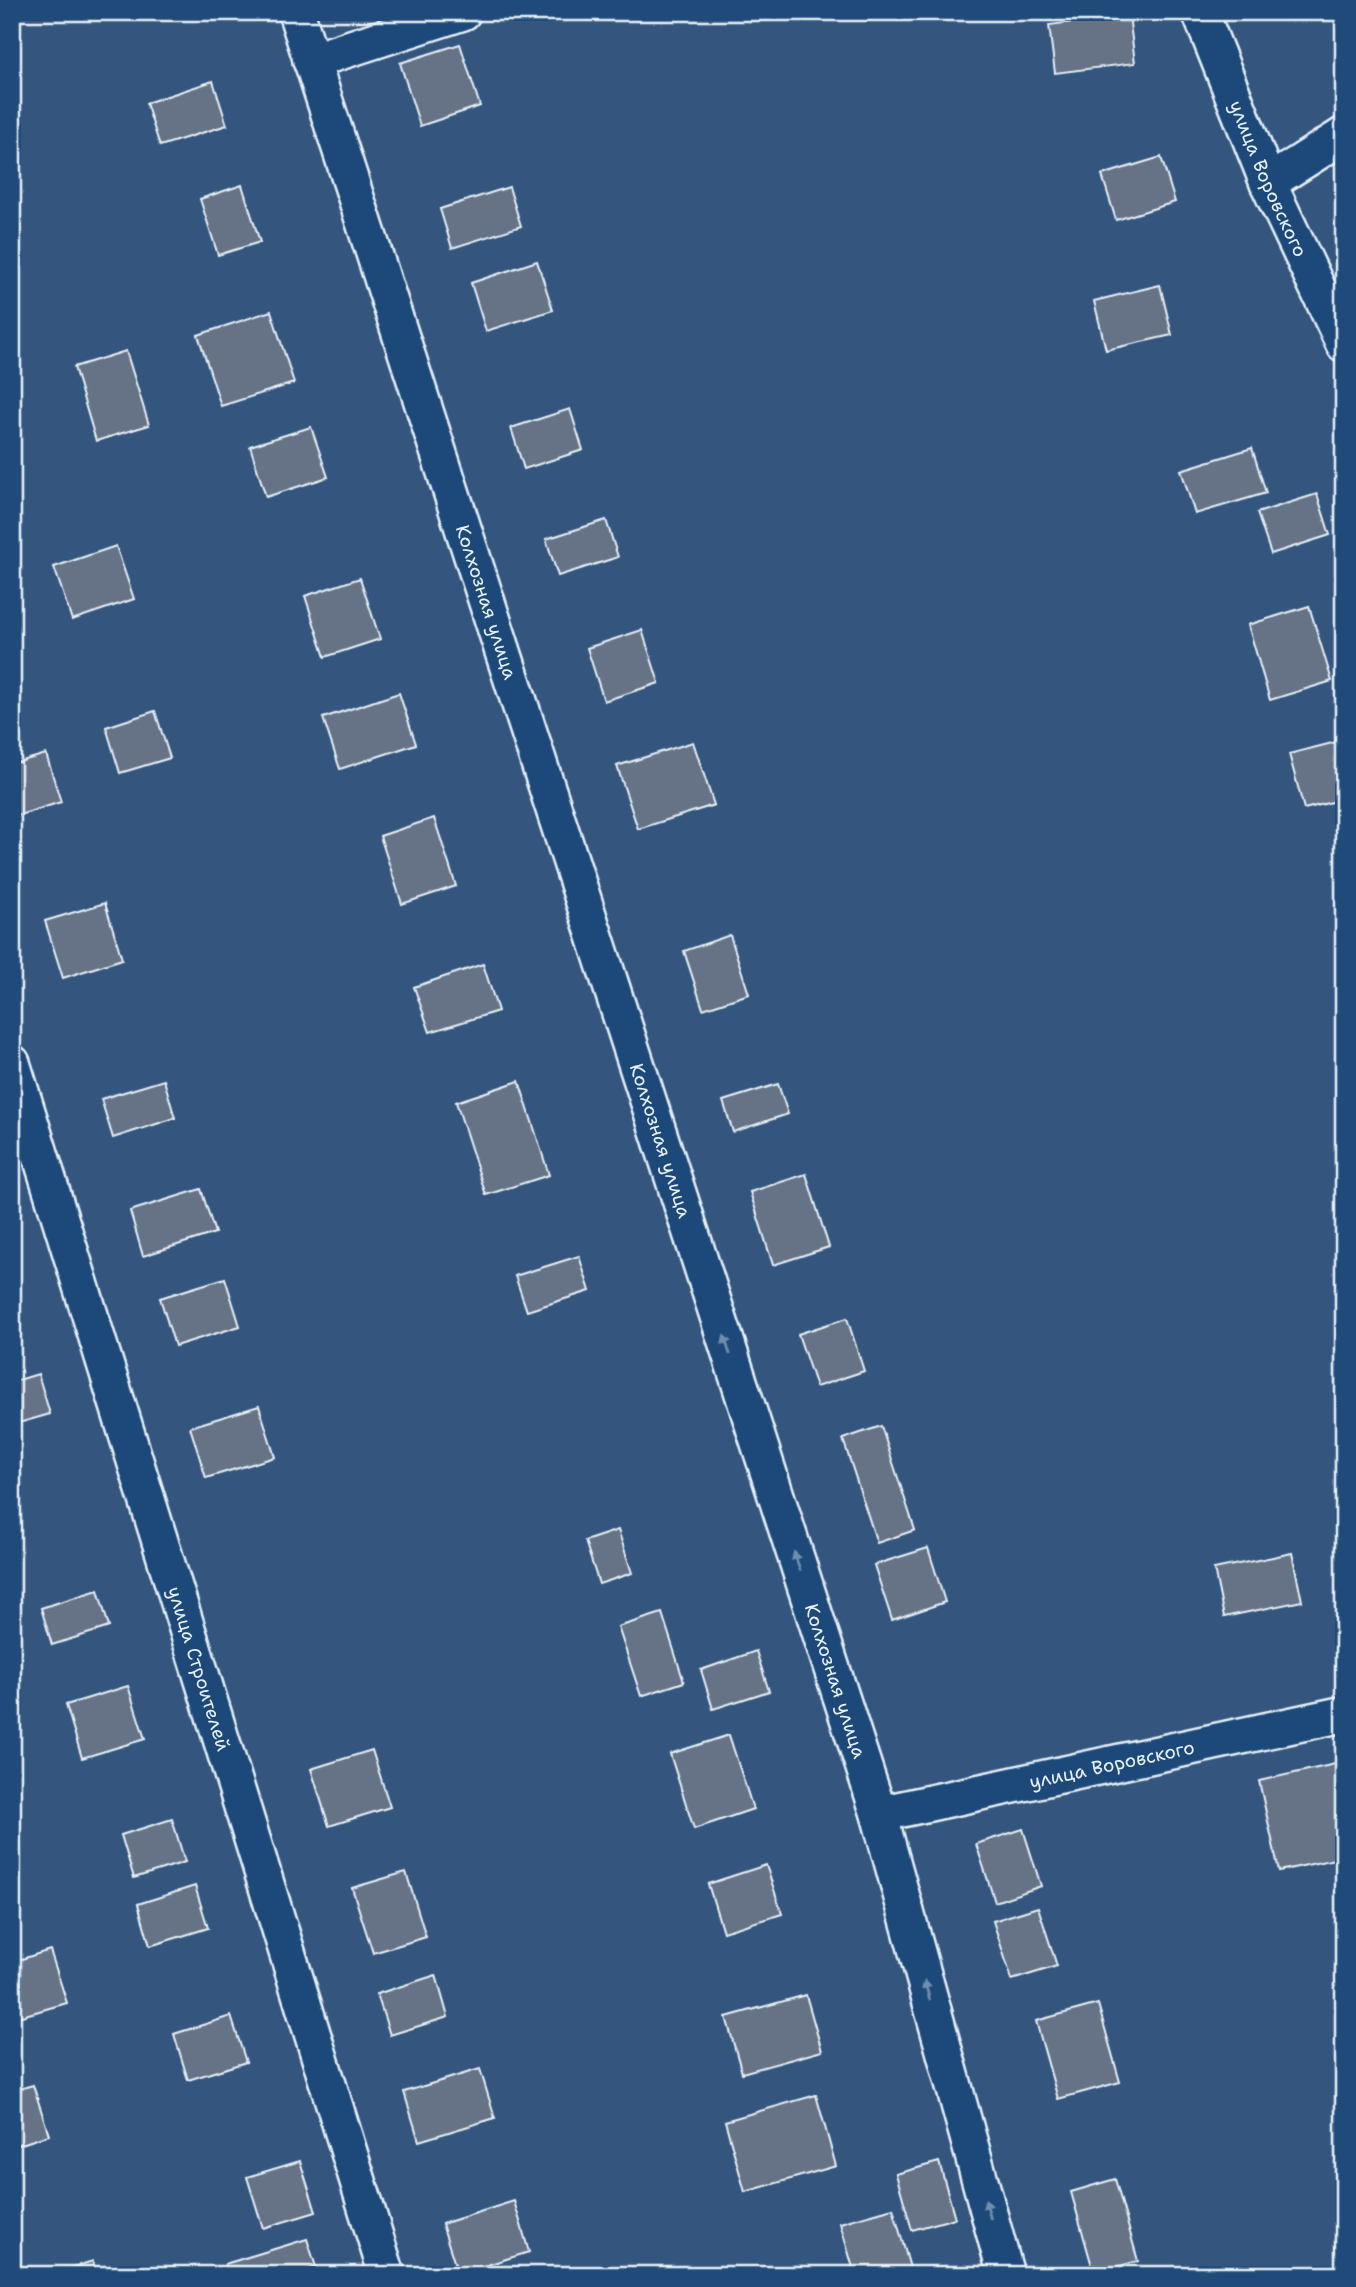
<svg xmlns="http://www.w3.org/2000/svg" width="1356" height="2287" font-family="'Shantell Sans',sans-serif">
	<rect width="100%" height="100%" fill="#34567e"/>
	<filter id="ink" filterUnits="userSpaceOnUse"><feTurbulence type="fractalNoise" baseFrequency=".0143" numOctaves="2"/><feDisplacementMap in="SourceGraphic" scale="14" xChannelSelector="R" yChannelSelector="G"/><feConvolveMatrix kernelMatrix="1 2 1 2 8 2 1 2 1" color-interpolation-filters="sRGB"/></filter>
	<g filter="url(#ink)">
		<g fill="#667286" stroke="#e8f1f8" stroke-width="2">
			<polygon points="1129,15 1135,63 1055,73 1049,25"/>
			<polygon points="460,44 480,106 420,126 400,63"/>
			<polygon points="213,81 227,125 160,146 146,103"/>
			<polygon points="1161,157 1175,202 1116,220 1102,175"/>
			<polygon points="242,185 260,242 218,255 200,199"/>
			<polygon points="509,187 521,226 452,248 440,209"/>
			<polygon points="537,261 553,310 486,331 471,283"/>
			<polygon points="1160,285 1172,335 1106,350 1094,301"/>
			<polygon points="271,311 294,383 221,406 198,335"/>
			<polygon points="126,351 149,425 96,441 74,367"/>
			<polygon points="570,409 583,450 524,469 511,428"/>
			<polygon points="311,427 328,477 266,497 250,446"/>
			<polygon points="1252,448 1266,493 1195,514 1181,470"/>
			<polygon points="1317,494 1330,535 1271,554 1257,513"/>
			<polygon points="606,520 618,557 558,576 546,539"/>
			<polygon points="116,546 134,599 72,620 54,567"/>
			<polygon points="360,578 380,639 325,657 305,596"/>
			<polygon points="1309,606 1332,681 1270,700 1248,625"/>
			<polygon points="642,630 659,683 604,701 587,648"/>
			<polygon points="399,693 416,744 340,769 323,718"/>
			<polygon points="155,711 170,758 120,773 106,727"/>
			<polygon points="1344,740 1344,799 1304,809 1289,754"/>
			<polygon points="693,742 714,805 638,829 617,766"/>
			<polygon points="46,754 61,802 13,817 12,764"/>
			<polygon points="434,818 456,886 402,904 380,836"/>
			<polygon points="105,903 122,959 63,978 45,921"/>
			<polygon points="730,935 749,994 703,1009 684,951"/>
			<polygon points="483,964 498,1011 430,1032 414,987"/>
			<polygon points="164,1080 175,1118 113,1138 101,1099"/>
			<polygon points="519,1081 549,1175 486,1195 456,1102"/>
			<polygon points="778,1084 788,1114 733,1132 723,1101"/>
			<polygon points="806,1174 829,1247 773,1265 750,1192"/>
			<polygon points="201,1189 215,1233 143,1256 130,1211"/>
			<polygon points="579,1256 590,1291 527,1311 515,1276"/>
			<polygon points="225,1278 240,1326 175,1346 160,1298"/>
			<polygon points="847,1318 864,1371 816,1387 798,1334"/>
			<polygon points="38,1374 50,1414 12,1425 12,1382"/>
			<polygon points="259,1406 275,1457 206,1478 190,1427"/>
			<polygon points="881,1426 915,1530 877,1543 843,1439"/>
			<polygon points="618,1530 632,1573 599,1584 585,1541"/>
			<polygon points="928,1548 945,1602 892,1620 874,1565"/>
			<polygon points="1292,1553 1302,1601 1224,1617 1214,1569"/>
			<polygon points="98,1590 109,1627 52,1645 41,1608"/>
			<polygon points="662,1613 684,1682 641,1696 618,1627"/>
			<polygon points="756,1651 769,1691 713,1709 701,1670"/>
			<polygon points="128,1686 145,1739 82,1758 66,1705"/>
			<polygon points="729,1735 753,1809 694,1829 670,1754"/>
			<polygon points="372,1750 390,1807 329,1826 311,1769"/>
			<polygon points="1340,1763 1344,1780 1344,1857 1279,1871 1259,1781"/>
			<polygon points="172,1819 185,1862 134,1878 121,1835"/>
			<polygon points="1023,1829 1041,1886 995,1902 976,1844"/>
			<polygon points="766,1865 782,1914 723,1932 708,1884"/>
			<polygon points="406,1872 426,1937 373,1953 352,1888"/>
			<polygon points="195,1886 208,1928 150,1946 138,1904"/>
			<polygon points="1038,1907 1057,1966 1012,1980 993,1921"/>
			<polygon points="50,1950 67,2003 18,2017 12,1998 12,1962"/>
			<polygon points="436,1975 448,2017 390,2035 377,1994"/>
			<polygon points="806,1995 822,2051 742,2073 726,2017"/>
			<polygon points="1098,2004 1120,2082 1058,2099 1036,2021"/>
			<polygon points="231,2016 246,2062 188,2080 174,2034"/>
			<polygon points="480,2069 495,2118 419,2141 404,2092"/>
			<polygon points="33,2085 49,2135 12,2147 12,2091"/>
			<polygon points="816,2095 836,2166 745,2192 725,2121"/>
			<polygon points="300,2161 316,2212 263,2228 247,2177"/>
			<polygon points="939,2162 955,2218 912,2230 896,2174"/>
			<polygon points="1115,2179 1138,2261 1094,2273 1071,2192"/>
			<polygon points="514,2201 529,2252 458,2274 442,2224"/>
			<polygon points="12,2203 18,2221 12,2222"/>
			<polygon points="893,2208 912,2275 855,2275 840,2223"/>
			<polygon points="307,2239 316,2267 290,2275 229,2275 225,2264"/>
			<polygon points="93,2261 97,2275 58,2275 57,2272"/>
		</g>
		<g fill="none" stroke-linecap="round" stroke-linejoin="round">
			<defs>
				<g id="minor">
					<path id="s1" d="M 296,12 L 879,1814 L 1006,2275"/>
					<path id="s2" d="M 1200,12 L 1268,183 L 1344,344"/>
					<polyline points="311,61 463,12"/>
					<polyline points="1268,183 1344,135"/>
					<path id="s3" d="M 12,1063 L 387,2275"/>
					<path id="s4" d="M 879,1814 L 1344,1714"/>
				</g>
			</defs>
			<use href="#minor" stroke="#e8f1f8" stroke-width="40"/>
			<use href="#minor" stroke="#1f4a7a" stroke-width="35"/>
		</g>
		<defs><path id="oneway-solid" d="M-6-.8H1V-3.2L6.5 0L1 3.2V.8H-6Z" transform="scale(1.75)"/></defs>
		<g fill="#6f8dac">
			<use href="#oneway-solid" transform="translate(727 1345) rotate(-108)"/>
			<use href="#oneway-solid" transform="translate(797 1561) rotate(-108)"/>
			<use href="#oneway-solid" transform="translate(927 1990) rotate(-105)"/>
			<use href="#oneway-solid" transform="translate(988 2209) rotate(-105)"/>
		</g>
	</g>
	<g text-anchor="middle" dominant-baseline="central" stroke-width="5" stroke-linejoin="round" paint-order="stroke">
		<g font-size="19" fill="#e8f1f8" stroke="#1f4a7a">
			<text stroke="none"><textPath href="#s2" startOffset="180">улица Воровского</textPath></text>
			<text stroke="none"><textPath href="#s1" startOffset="620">Колхозная улица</textPath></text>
			<text stroke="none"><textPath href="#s1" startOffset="1186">Колхозная улица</textPath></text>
			<text stroke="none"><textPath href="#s3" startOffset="634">улица Строителей</textPath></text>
			<text stroke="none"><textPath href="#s1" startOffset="1754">Колхозная улица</textPath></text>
			<text stroke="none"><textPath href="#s4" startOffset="238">улица Воровского</textPath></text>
		</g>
	</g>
	<rect width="1356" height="2287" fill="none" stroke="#1f4a7a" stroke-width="42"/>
	<rect x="21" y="21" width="1314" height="2245" fill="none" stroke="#e8f1f8" stroke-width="2.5" filter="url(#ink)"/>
</svg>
